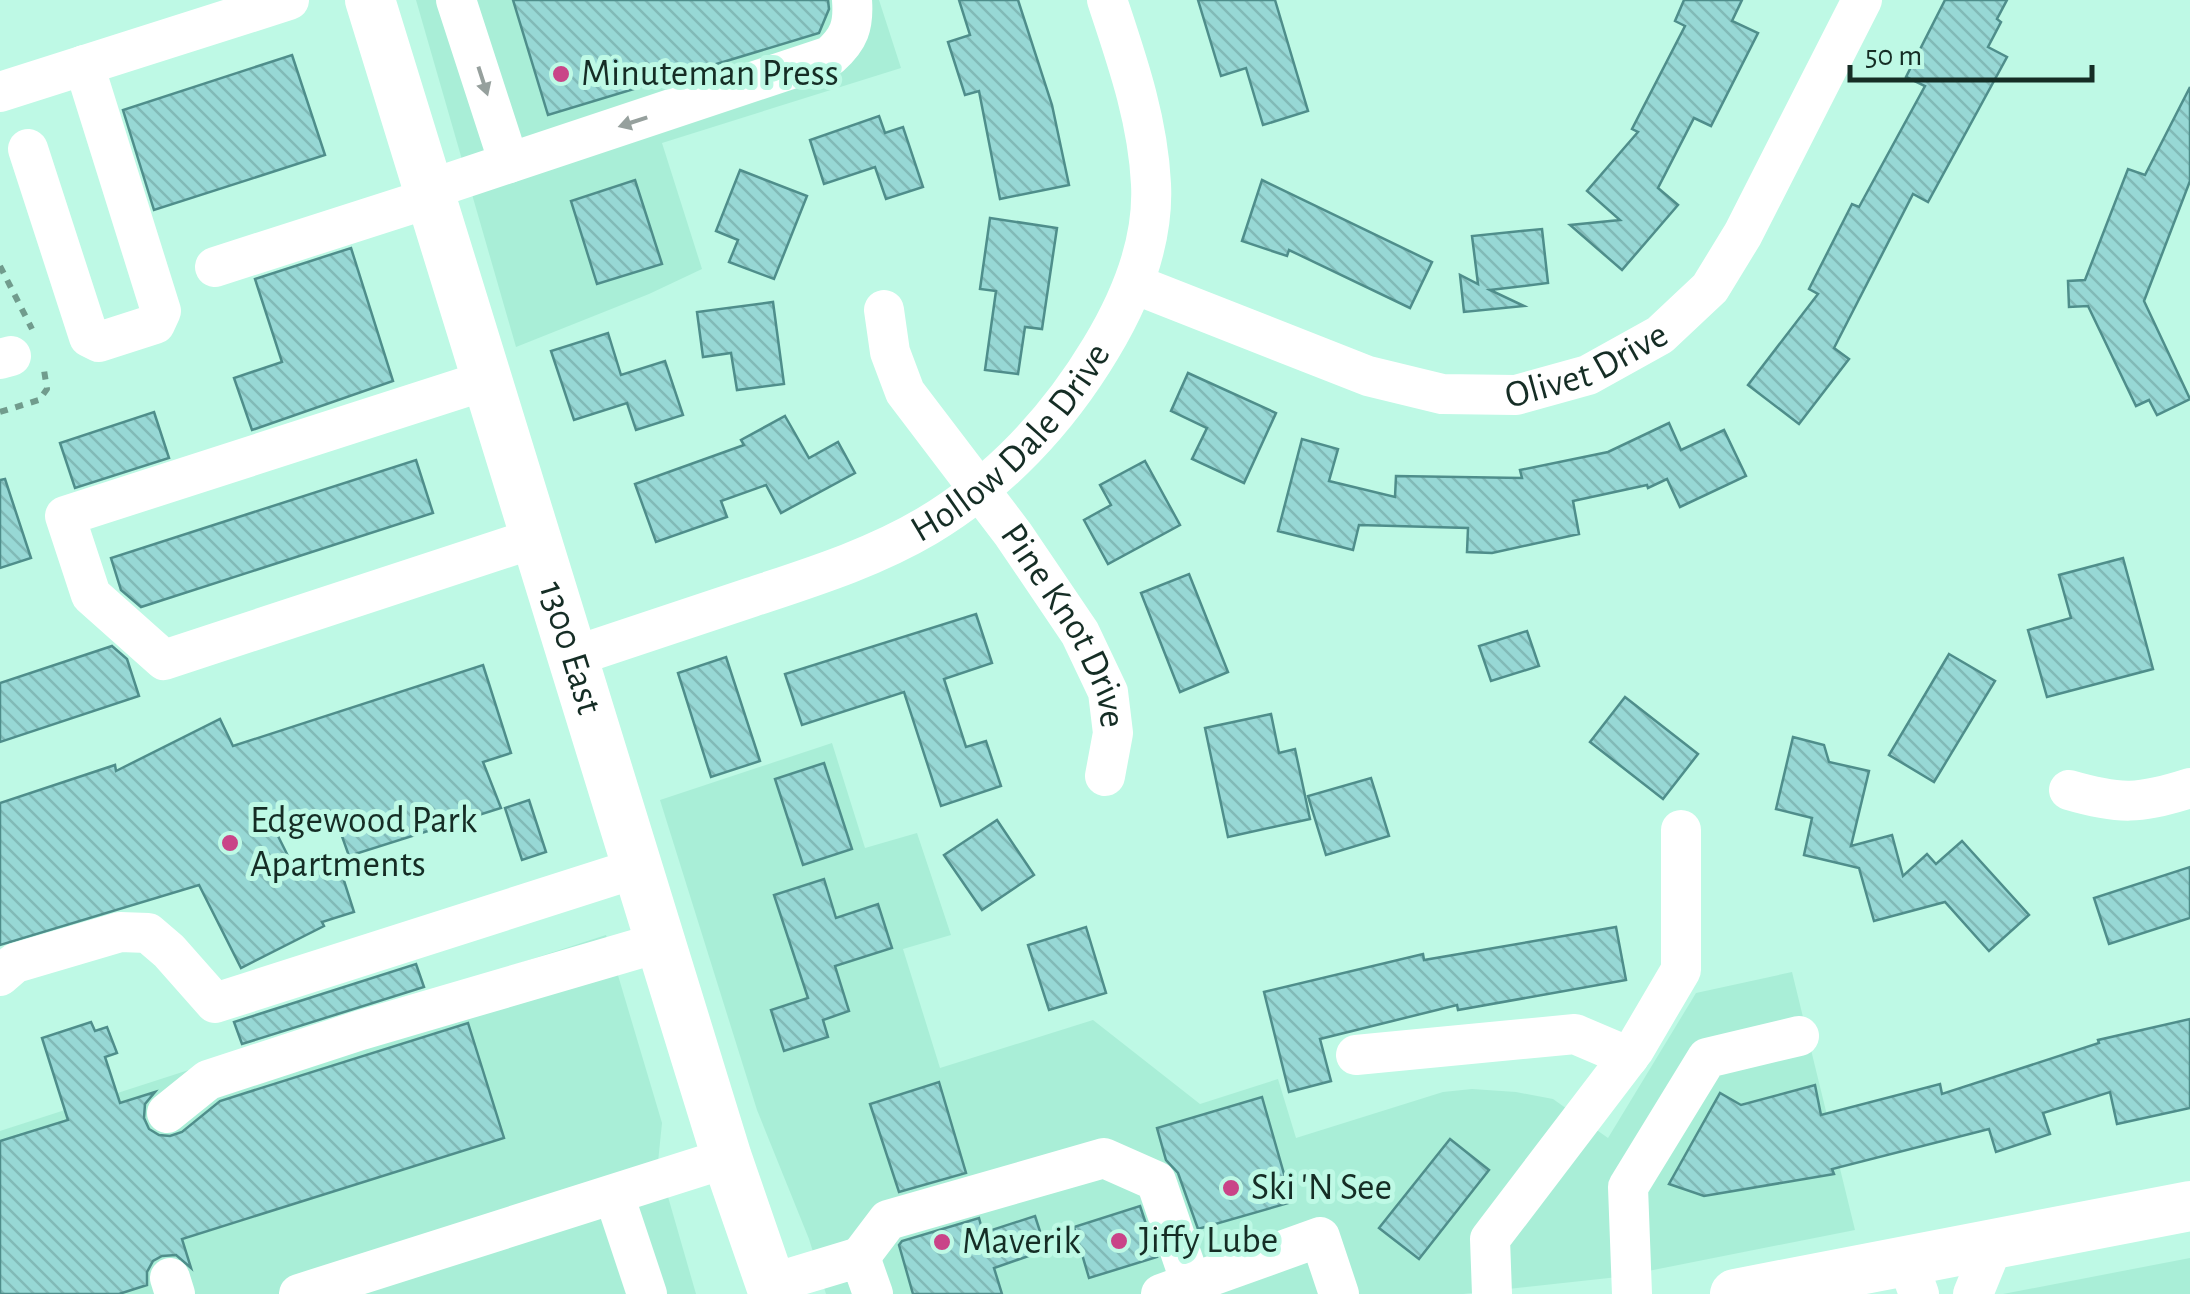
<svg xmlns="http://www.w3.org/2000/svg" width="2190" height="1294" font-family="'Alegreya Sans',sans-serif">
	<defs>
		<pattern id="building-back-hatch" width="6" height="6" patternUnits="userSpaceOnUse" patternTransform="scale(2.5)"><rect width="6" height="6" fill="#97d8d5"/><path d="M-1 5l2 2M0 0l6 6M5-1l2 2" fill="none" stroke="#81bab7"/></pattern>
	</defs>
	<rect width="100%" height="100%" fill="#bef9e5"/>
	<g fill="#a9eed7">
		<polygon points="416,0 879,0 901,68 662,143 702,269 649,294 516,347"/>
		<polygon points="832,743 865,848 917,833 951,935 903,949 940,1068 1093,1020 1200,1104 1278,1079 1296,1138 1443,1092 1472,1089 1516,1092 1553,1099 1608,1138 1696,993 1792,972 1855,1230 1618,1277 1463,1294 826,1294 809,1239 757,1110 660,800"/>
		<polygon points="606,935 662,1123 658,1162 696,1294 0,1294 0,1131"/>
		<polygon points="2190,1258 2190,1294 2003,1294"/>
	</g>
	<g fill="url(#building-back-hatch)" stroke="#4f8e8b" stroke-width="2.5">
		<polygon points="513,0 828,0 829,9 819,33 548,115"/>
		<polygon points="959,0 1018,0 1052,105 1069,185 1000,199 979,91 965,95 948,42 970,35"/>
		<polygon points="1198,0 1275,0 1308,111 1263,125 1246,68 1221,76"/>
		<polygon points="1684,0 1742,0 1732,21 1758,33 1711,126 1694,118 1658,188 1678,205 1622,270 1570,225 1620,220 1587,191 1638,132 1632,129 1685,26 1675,21"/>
		<polygon points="1945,0 2007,0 1997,19 2001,22 1988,47 2007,57 1928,202 1913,194 1834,348 1849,359 1799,424 1748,385 1818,294 1809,289 1852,204 1859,207 1925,86 1906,77"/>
		<polygon points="292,55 325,155 154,210 123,110"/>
		<polygon points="2190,87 2190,181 2144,301 2190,399 2157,415 2149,400 2136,406 2088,306 2069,307 2068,281 2085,280 2128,169 2145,175"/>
		<polygon points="879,116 885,133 903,127 923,187 886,199 875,167 824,184 810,140"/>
		<polygon points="740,170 807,196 774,279 729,262 738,240 716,231"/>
		<polygon points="635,180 662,264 597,284 571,201"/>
		<polygon points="1262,180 1432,262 1410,308 1289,250 1287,256 1242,241"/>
		<polygon points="990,218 1057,228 1042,329 1025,327 1018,374 985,370 996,291 980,289"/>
		<polygon points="1542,229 1548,283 1490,290 1524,306 1464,312 1460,275 1478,284 1472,236"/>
		<polygon points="351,248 393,381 252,430 234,378 282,362 255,279"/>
		<polygon points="773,302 784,384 737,390 731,353 703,357 697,312"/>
		<polygon points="608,333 621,375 665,361 683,415 636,430 627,403 574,420 551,351"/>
		<polygon points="1188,373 1276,413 1244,483 1192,459 1207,428 1171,411"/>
		<polygon points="154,412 169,458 75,488 60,443"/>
		<polygon points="785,416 809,458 838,442 855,473 781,513 766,485 721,501 727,517 656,542 635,484 744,445 741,440"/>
		<polygon points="1669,423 1681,450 1724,430 1746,476 1680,507 1667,479 1648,488 1647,485 1573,501 1579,534 1492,553 1467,552 1468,528 1359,525 1353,550 1278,531 1302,439 1338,449 1329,481 1395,497 1396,476 1522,478 1520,470 1608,452"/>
		<polygon points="416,460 433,513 141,607 121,590 111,558"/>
		<polygon points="1145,461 1180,525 1108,564 1084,520 1111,505 1100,485"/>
		<polygon points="5,479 31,558 0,568 0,480"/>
		<polygon points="2123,558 2153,669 2047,697 2028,630 2071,618 2059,575"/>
		<polygon points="1189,574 1228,672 1180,692 1141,593"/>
		<polygon points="976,614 992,663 944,679 966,747 986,741 1001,786 941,806 904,692 802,725 785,674"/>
		<polygon points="1527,631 1539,666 1491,681 1479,646"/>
		<polygon points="112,646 127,659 139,696 0,742 0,683"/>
		<polygon points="1949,654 1995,681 1934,782 1889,755"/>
		<polygon points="726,657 760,761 711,777 678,673"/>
		<polygon points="483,665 511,753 483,762 501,808 349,856 333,811 275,830 299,878 339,865 354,912 322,922 324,926 241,968 199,885 0,945 0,803 115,765 116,771 220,719 233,746"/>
		<polygon points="1625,697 1698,754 1663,799 1590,742"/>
		<polygon points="1271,714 1279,753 1295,749 1310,819 1228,837 1205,728"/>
		<polygon points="1793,737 1824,745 1829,762 1869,771 1851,846 1892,835 1903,876 1927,854 1936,864 1962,841 2029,915 1989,951 1945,902 1874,921 1859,868 1804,855 1812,818 1776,809"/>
		<polygon points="824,763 852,849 803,865 775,779"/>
		<polygon points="1371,778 1389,836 1326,855 1308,796"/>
		<polygon points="529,800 546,852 522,860 505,808"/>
		<polygon points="997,820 1034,875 982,910 944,855"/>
		<polygon points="2190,867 2190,918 2109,944 2094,898"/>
		<polygon points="824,879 836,918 878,904 892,948 835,966 849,1011 823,1020 828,1037 784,1051 771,1010 808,998 774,895"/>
		<polygon points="1086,927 1106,993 1049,1010 1028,945"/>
		<polygon points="1616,927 1626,980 1458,1010 1457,1005 1320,1039 1331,1081 1289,1092 1264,992 1423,954 1424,960"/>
		<polygon points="416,964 424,987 242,1044 234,1022"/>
		<polygon points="2190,1019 2190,1108 2117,1124 2110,1092 2043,1113 2050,1134 1996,1152 1989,1129 1832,1169 1834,1174 1704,1196 1669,1184 1720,1093 1741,1105 1815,1085 1821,1115 1940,1084 1942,1094 2099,1043 2098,1040"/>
		<polygon points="91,1022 95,1031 107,1027 117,1053 105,1057 120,1103 155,1092 145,1104 144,1118 149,1129 159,1135 170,1136 182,1132 220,1101 468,1023 504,1138 182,1239 191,1268 176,1255 162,1256 153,1261 147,1272 147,1285 119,1294 0,1294 0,1141 68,1120 42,1038"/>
		<polygon points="939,1082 966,1173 899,1192 870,1104"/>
		<polygon points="1262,1097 1292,1202 1198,1229 1178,1173 1166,1160 1157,1128"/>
		<polygon points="1450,1139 1489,1170 1419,1259 1379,1228"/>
		<polygon points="1140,1206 1157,1257 1089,1278 1074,1227"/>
		<polygon points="1035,1216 1046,1250 994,1268 1002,1294 913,1294 899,1245 902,1241 979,1218 983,1233"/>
	</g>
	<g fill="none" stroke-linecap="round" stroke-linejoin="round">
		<g stroke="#719c8d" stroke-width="6" stroke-dasharray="8 8" stroke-linecap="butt">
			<polyline points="0,266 32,329"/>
			<polyline points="0,412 39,400 47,389 44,370"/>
		</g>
		<g stroke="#fff" stroke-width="40">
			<polyline points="456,0 509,163"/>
			<polyline points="0,92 289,0"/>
			<polyline points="28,149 89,337 99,342 155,324 161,311 84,65"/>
			<path d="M 428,190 L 830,56 C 849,39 854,26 852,0"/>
			<polyline points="215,267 430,198"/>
			<path id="s1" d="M 1134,284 L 1368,376 L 1442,394 L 1516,395 L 1588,375 L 1660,335 L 1710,288 L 1743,234 L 1862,0"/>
			<path id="s2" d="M 884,310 L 890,352 L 905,392 L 1013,534 L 1080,633 L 1108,692 L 1113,733 L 1105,776"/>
			<polyline points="0,359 11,356"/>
			<polyline points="487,380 65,516 91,595 164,660 535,538"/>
			<path id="s3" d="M 572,657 C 632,637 692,617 752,597 C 812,577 873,558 927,526 C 999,483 1058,420 1101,348 C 1130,300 1154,242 1151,184 C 1148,120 1127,60 1107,0"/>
			<path d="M 2069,790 C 2120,805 2140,804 2190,788"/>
			<polyline points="0,976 15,963 120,932 148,933 169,951 215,1003 637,868"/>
			<polyline points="1356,1055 1575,1034 1629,1057"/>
			<polyline points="167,1113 208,1080 361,1030 661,942"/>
			<polyline points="614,1195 647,1294"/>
			<polyline points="860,1257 888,1220 1104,1158 1156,1181 1191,1283"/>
			<polyline points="1907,1261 1919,1294"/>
			<polyline points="170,1278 175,1294"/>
			<polyline points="771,1284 860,1257 873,1294"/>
			<polyline points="299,1294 727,1158"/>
			<polyline points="1161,1294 1320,1237 1339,1294"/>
			<polyline points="1492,1294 1490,1239 1634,1050 1681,970 1681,830"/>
			<polyline points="1632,1294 1628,1187 1707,1058 1799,1036"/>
			<polyline points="1973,1294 1993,1245"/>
		</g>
		<g stroke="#fff" stroke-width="50">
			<path id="s4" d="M 370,0 L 727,1158 L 774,1294"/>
			<polyline points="1735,1294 2190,1206"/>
		</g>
	</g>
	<defs><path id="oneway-solid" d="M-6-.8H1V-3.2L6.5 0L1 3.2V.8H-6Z" transform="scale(2.5)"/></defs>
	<g fill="#96a09d">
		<use href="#oneway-solid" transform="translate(483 81) rotate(72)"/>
		<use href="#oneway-solid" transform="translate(633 122) rotate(162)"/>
	</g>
	<g fill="#c94488" stroke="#bef9e5" stroke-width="4">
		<circle cx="561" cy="74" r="10"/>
		<circle cx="230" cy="843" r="10"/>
		<circle cx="1231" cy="1188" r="10"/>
		<circle cx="1119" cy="1241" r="10"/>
		<circle cx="942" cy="1242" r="10"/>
	</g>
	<g text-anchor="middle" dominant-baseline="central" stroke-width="10" stroke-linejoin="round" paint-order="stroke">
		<g font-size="38" fill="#152d25" stroke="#bef9e5" text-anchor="start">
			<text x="581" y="74">Minuteman Press</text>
			<text x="250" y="821">Edgewood Park<tspan x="250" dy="44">Apartments</tspan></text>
			<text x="1251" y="1188">Ski 'N See</text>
			<text x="1139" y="1241">Jiffy Lube</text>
			<text x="962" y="1242">Maverik</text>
		</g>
		<g font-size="38" fill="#152d25" stroke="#bef9e5">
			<text stroke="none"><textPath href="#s1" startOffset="478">Olivet Drive</textPath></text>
			<text stroke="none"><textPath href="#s3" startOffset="498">Hollow Dale Drive</textPath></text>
			<text stroke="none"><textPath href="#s2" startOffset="370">Pine Knot Drive</textPath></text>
			<text stroke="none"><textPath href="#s4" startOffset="678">1300 East</textPath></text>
		</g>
	</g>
	<path d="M1850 65v15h242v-15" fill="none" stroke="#152d25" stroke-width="5"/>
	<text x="1865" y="65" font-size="30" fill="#152d25" stroke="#bef9e5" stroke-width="8" paint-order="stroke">50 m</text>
</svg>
